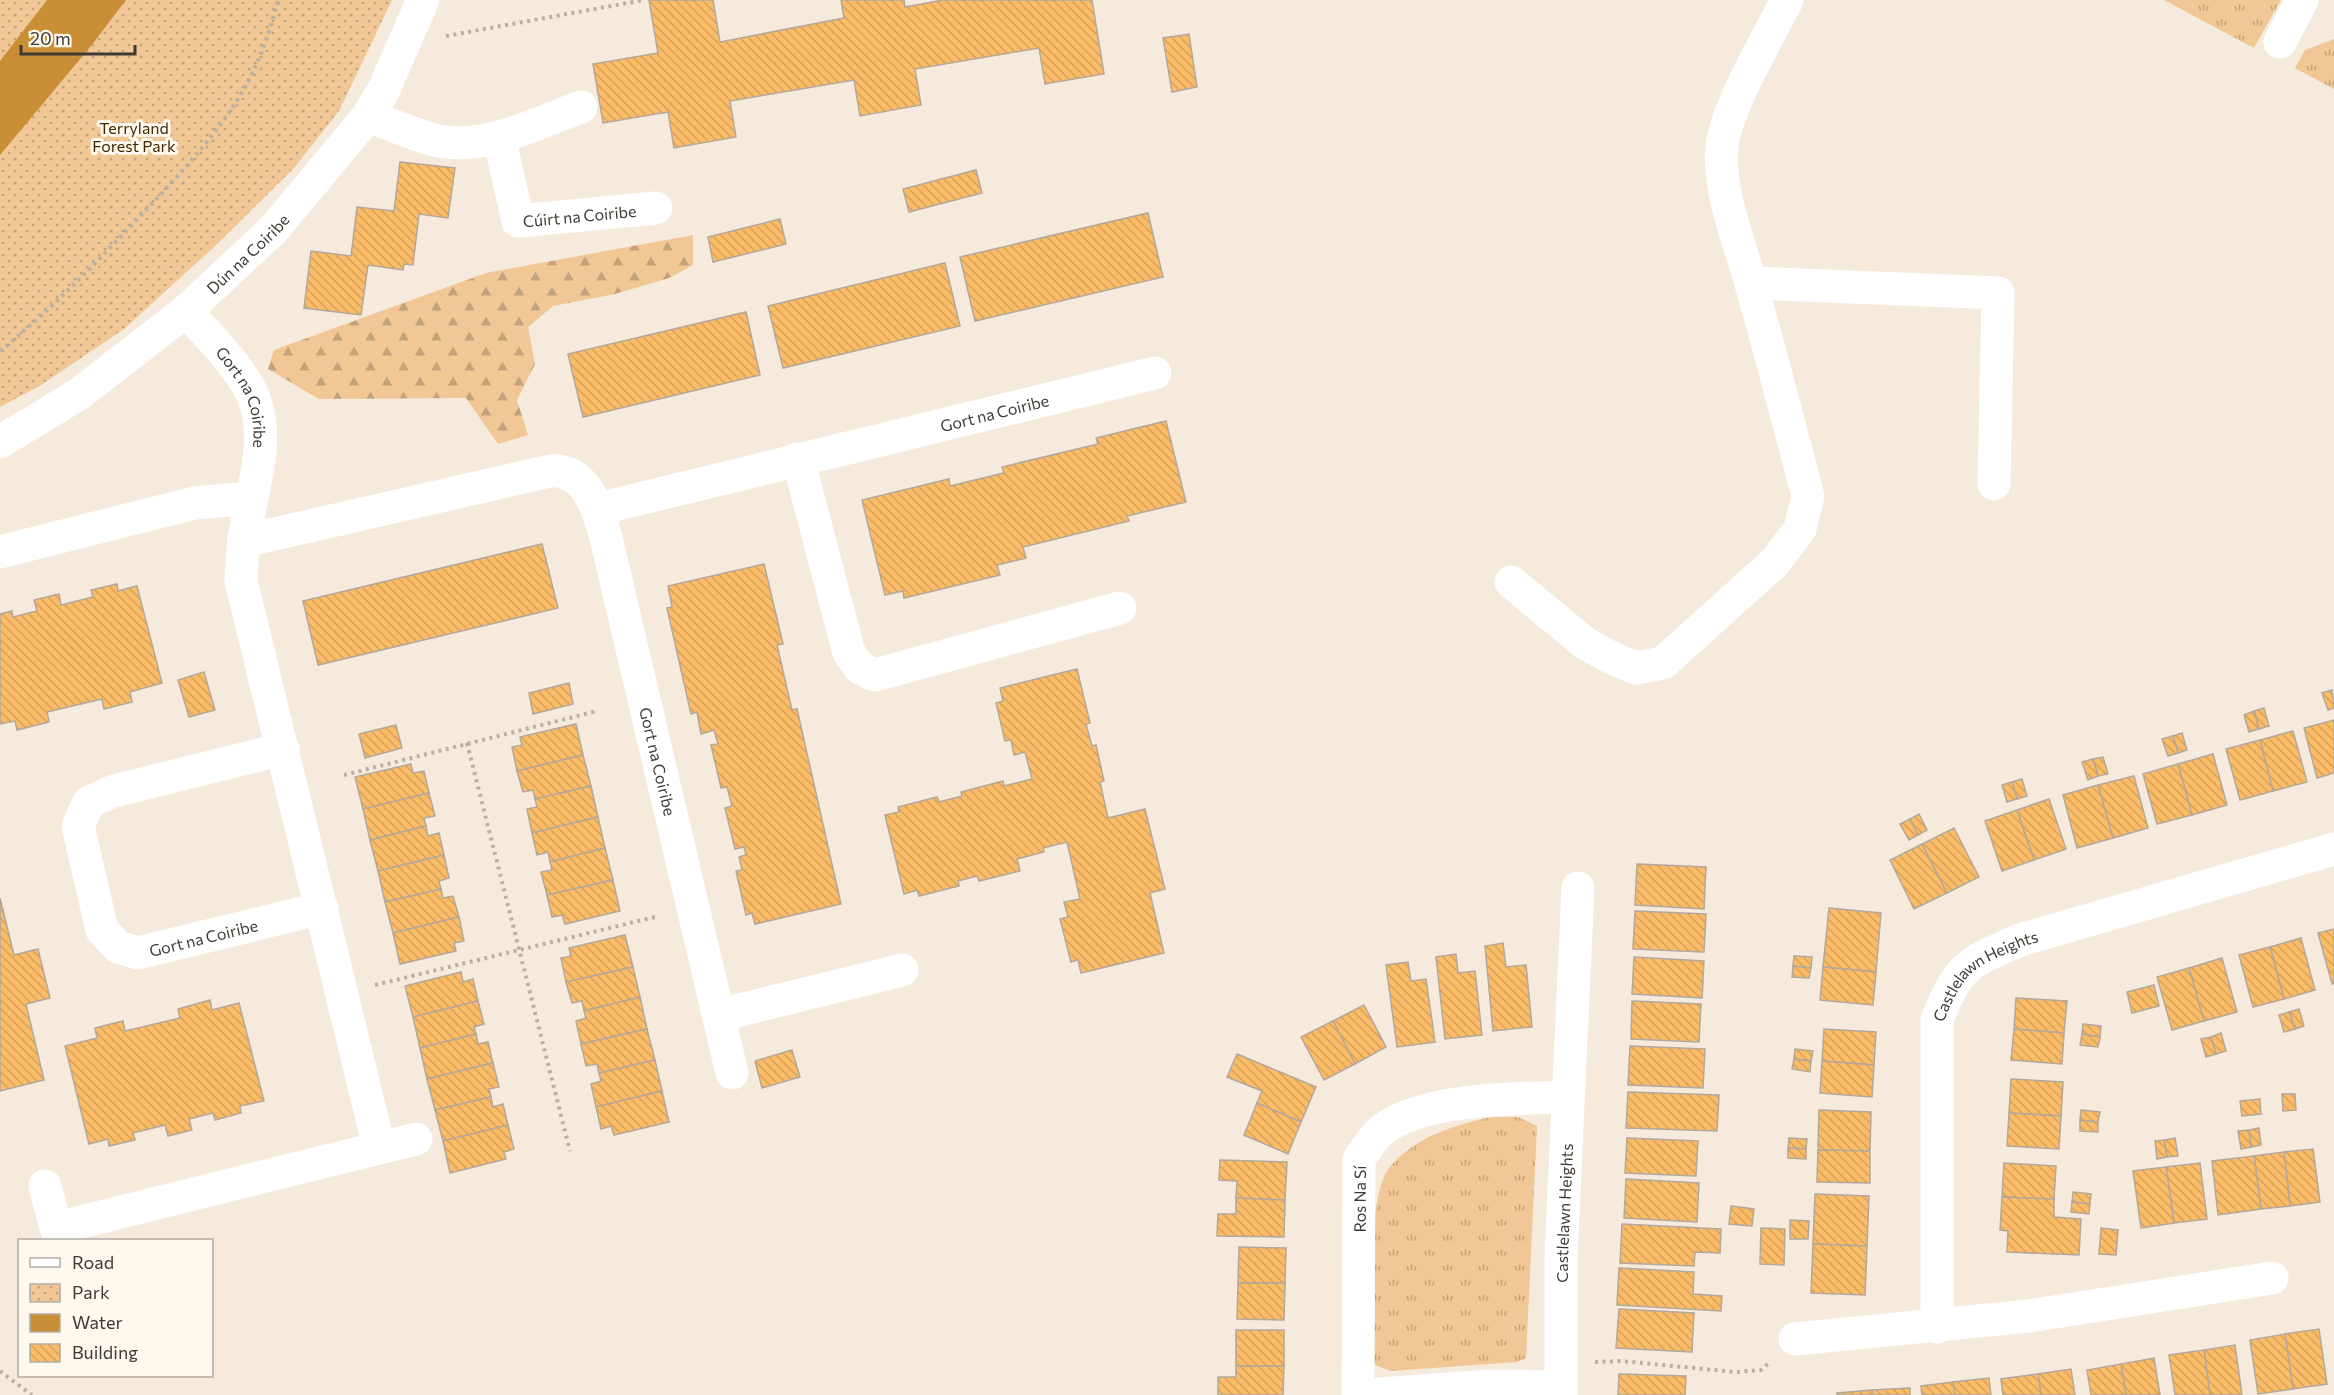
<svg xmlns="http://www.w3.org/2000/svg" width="2334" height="1395" font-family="Commissioner,sans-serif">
	<defs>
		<pattern id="grass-tufts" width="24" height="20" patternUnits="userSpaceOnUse" patternTransform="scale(1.5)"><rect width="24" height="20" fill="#f0c795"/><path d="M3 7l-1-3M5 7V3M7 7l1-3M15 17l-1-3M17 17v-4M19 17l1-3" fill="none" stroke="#c4a37a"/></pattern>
		<pattern id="forest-firs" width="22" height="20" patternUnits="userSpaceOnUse" patternTransform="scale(1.5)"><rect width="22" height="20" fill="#f0c795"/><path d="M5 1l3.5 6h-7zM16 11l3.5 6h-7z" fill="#c4a37a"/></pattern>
		<pattern id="park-dots" width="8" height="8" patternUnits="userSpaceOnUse" patternTransform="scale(1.5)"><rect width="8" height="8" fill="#f0c795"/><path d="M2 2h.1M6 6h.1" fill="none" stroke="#c4a37a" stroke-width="1.8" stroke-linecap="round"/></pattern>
		<pattern id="building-back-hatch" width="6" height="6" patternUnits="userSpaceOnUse" patternTransform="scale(1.5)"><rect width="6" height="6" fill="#fbbc68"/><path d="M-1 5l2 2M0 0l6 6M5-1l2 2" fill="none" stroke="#d8a25b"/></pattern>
	</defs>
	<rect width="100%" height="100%" fill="#f5eadc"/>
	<g fill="url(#grass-tufts)">
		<polygon points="2164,0 2281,0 2254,48"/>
		<polygon points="2334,39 2334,89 2295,68 2305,50"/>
		<path d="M 1492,1117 L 1518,1117 L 1537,1126 L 1526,1358 L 1517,1362 L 1391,1371 L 1375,1365 L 1371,1353 C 1372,1313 1366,1195 1390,1167 C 1415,1137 1454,1125 1492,1117 Z"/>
	</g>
	<polygon fill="url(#forest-firs)" points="693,235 693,265 669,278 615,294 553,306 528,327 535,364 517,400 528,435 498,444 466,398 319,399 268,369 274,350 486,273"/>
	<polygon fill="url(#park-dots)" points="0,0 392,0 339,111 293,169 215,246 124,329 41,385 0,407"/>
	<polygon fill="#ca8e36" points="47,0 126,0 91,46 0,155 0,61"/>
	<g fill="url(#building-back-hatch)" stroke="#b3a89b" stroke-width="1.5">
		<polygon points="649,0 713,0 720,42 844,18 841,0 904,0 905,7 943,0 1092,0 1104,74 1045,84 1039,48 915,69 921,105 860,116 854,80 730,101 736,137 674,148 668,112 603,123 593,64 658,53"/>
		<polygon points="1189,34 1197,87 1172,92 1163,38"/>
		<polygon points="400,162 455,168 448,218 419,214 413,265 404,264 403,270 368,265 361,315 304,308 311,251 351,256 357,207 394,211"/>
		<polygon points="976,170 982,193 909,212 903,189"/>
		<polygon points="1148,213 1163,277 975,321 960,257"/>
		<polygon points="780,219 786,244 713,262 708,237"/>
		<polygon points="945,263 960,326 783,368 768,306"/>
		<polygon points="746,312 760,375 583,417 568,354"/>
		<polygon points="1166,421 1186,502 1127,516 1129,521 1023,547 1026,558 997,565 1000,575 904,598 903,591 885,595 862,500 949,479 950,486 1004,473 1002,467 1098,444 1096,438"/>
		<polygon points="542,544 558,608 318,665 303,601"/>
		<polygon points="764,564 783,644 777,645 792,710 797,709 841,904 755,924 752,913 746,915 736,871 742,870 739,857 746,855 744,847 735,849 725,808 732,806 727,787 721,788 711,745 718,744 714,730 701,734 697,712 691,714 667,608 672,607 668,586"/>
		<polygon points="117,584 118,591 137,586 162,683 130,692 132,702 104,709 102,699 47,712 49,722 17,730 15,721 0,724 0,614 12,611 13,617 37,611 34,600 59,594 61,605 93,597 91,590"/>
		<polygon points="1077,669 1090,723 1086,724 1092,746 1096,745 1104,781 1100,782 1108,818 1145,809 1165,889 1150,893 1164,953 1081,973 1078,960 1071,962 1060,919 1068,917 1064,902 1080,899 1067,842 1043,848 1044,852 1017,859 1020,871 979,881 977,876 958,881 959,886 919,896 917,890 904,894 885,815 899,812 898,807 937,797 939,802 962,796 961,792 1003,781 1004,786 1032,779 1025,752 1014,755 1011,740 1005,741 996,703 1003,701 1000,688"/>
		<polygon points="204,672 215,710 189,717 178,680"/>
		<polygon points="569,683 573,704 533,714 529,693"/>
		<polygon points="2332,690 2334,708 2328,710 2322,693"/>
		<polygon points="2264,708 2269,726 2259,729 2254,711"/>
		<polygon points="2254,711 2259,729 2249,732 2244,715"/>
		<polygon points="2334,720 2334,773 2317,778 2304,728"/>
		<polygon points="576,724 583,755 517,771 512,747 522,745 520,737"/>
		<polygon points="396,725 402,748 365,758 359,734"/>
		<polygon points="2293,731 2307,782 2273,791 2260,740"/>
		<polygon points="2182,733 2187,750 2178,753 2173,736"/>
		<polygon points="2173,736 2178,753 2168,756 2162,739"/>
		<polygon points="2260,740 2273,791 2240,800 2226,749"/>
		<polygon points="2213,754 2227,805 2192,815 2178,764"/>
		<polygon points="583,755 591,786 535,799 533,790 523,792 517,771"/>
		<polygon points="2103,757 2108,774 2098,776 2093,759"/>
		<polygon points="2093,759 2098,776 2088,780 2082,762"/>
		<polygon points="411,764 413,773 424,771 429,793 363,809 355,777"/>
		<polygon points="2178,764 2192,815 2157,824 2143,774"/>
		<polygon points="2134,776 2148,828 2113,838 2098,785"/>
		<polygon points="2022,779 2027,796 2017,799 2012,782"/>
		<polygon points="2012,782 2017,799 2007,802 2002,785"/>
		<polygon points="2098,785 2113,838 2077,848 2063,795"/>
		<polygon points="591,786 598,817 532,833 527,809 537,807 535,799"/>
		<polygon points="429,793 435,816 424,818 426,826 370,840 363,809"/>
		<polygon points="2049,799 2066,849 2034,860 2017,810"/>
		<polygon points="2017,810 2034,860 2002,871 1985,821"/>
		<polygon points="1919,814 1927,830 1918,835 1910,819"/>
		<polygon points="598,817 605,848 550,862 548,852 537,855 532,833"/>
		<polygon points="1910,819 1918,835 1909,840 1900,824"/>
		<polygon points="426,826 428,836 439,833 444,855 378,871 370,840"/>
		<polygon points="1954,828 1979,877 1947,893 1922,844"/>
		<polygon points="1922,844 1947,893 1914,909 1890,860"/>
		<polygon points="605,848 613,880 547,895 541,872 552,870 550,862"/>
		<polygon points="444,855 449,878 439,881 441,889 385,902 378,871"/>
		<polygon points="1637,864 1706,867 1704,909 1635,905"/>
		<polygon points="613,880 620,911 565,924 562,915 552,917 547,895"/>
		<polygon points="441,889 443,898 453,896 459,917 393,933 385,902"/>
		<polygon points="0,898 14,955 38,949 50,998 26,1004 44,1080 0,1091"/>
		<polygon points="1829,908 1881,913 1876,972 1823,967"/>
		<polygon points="1635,911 1706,914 1704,952 1633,949"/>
		<polygon points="459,917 464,941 454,943 456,951 400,964 393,933"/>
		<polygon points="2334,929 2334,983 2332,984 2318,933"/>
		<polygon points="625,935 633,967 566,982 561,958 571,956 569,948"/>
		<polygon points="2301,938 2315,990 2284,999 2270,947"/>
		<polygon points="1503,943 1506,967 1526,965 1532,1027 1493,1031 1485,946"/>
		<polygon points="2270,947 2284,999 2253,1007 2239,955"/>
		<polygon points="1456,954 1458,973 1475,971 1482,1035 1445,1039 1436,957"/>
		<polygon points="1794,956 1812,957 1811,968 1793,966"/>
		<polygon points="1634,957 1704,961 1702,998 1632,994"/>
		<polygon points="2222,958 2237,1012 2204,1021 2189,968"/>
		<polygon points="1408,962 1411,981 1426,979 1435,1042 1397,1047 1386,965"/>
		<polygon points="1793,966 1811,968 1809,978 1792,977"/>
		<polygon points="633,967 640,997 584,1011 582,1001 572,1003 566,982"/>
		<polygon points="1823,967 1876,972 1873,1005 1820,1000"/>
		<polygon points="2189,968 2204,1021 2172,1030 2157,977"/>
		<polygon points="461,972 463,982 473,979 478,1001 413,1017 405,986"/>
		<polygon points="2154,985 2159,1006 2132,1013 2127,992"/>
		<polygon points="640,997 647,1029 581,1044 576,1021 586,1018 584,1011"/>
		<polygon points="2016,998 2067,1001 2064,1033 2014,1029"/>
		<polygon points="210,1000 212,1010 239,1003 264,1101 240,1106 241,1113 215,1120 213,1113 189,1119 192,1130 168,1136 165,1125 133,1133 135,1140 109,1146 108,1139 89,1144 65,1046 97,1038 95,1028 123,1021 125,1031 180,1018 178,1009"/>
		<polygon points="478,1001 484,1024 474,1027 476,1034 420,1048 413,1017"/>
		<polygon points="1632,1001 1701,1004 1699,1042 1631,1039"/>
		<polygon points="1364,1005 1386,1047 1355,1064 1333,1021"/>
		<polygon points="2299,1009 2304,1026 2295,1029 2289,1012"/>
		<polygon points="2289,1012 2295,1029 2284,1032 2279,1015"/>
		<polygon points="1333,1021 1355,1064 1324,1080 1301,1037"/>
		<polygon points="2083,1024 2101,1026 2100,1037 2082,1034"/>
		<polygon points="647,1029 655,1060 599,1073 597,1064 586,1066 581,1044"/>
		<polygon points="1824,1029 1876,1032 1874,1065 1822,1061"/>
		<polygon points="2014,1029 2064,1033 2062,1064 2011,1060"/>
		<polygon points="2221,1033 2226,1051 2216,1054 2211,1037"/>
		<polygon points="476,1034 478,1044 488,1042 493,1063 427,1079 420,1048"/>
		<polygon points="2082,1034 2100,1037 2098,1047 2080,1045"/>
		<polygon points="2211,1037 2216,1054 2206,1057 2201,1039"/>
		<polygon points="1630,1046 1705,1049 1703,1088 1628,1085"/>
		<polygon points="1795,1049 1813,1051 1811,1061 1794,1059"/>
		<polygon points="792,1050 800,1077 762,1088 755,1061"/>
		<polygon points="1237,1054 1316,1087 1301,1122 1257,1103 1262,1091 1227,1077"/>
		<polygon points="1794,1059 1811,1061 1810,1072 1792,1069"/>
		<polygon points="655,1060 662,1091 596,1107 591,1084 601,1081 599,1073"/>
		<polygon points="1822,1061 1874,1065 1872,1097 1820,1093"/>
		<polygon points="493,1063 499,1087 489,1089 491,1097 435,1110 427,1079"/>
		<polygon points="2011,1079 2063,1082 2061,1116 2009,1113"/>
		<polygon points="662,1091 669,1122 614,1135 611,1126 601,1129 596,1107"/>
		<polygon points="1628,1092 1719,1095 1717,1131 1626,1128"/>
		<polygon points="2282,1094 2295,1094 2296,1110 2283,1111"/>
		<polygon points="491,1097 493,1107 503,1104 508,1125 443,1141 435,1110"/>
		<polygon points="2260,1099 2261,1114 2242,1116 2240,1101"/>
		<polygon points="1257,1103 1301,1122 1288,1154 1244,1135"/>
		<polygon points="1819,1110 1871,1112 1870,1151 1818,1150"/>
		<polygon points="2081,1110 2100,1112 2098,1122 2080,1120"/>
		<polygon points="2009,1113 2061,1116 2059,1149 2007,1146"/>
		<polygon points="2080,1120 2098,1122 2098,1132 2080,1131"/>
		<polygon points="508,1125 514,1149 504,1152 506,1159 450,1173 443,1141"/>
		<polygon points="2259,1128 2261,1145 2251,1147 2249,1130"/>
		<polygon points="2249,1130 2251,1147 2241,1149 2238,1131"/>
		<polygon points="1627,1138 1698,1141 1696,1176 1625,1173"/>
		<polygon points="1789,1138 1807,1139 1806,1149 1788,1148"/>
		<polygon points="2175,1138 2178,1156 2167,1157 2164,1140"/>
		<polygon points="2164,1140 2167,1157 2157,1159 2155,1141"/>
		<polygon points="1788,1148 1806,1149 1806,1159 1788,1158"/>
		<polygon points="2313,1149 2320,1202 2290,1206 2284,1152"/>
		<polygon points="1818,1150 1870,1151 1870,1183 1817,1182"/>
		<polygon points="2284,1152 2290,1206 2261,1209 2254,1156"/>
		<polygon points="2254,1156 2261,1209 2218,1215 2212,1161"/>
		<polygon points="1220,1160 1287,1162 1285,1200 1236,1198 1237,1181 1219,1180"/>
		<polygon points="2004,1163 2056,1166 2054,1199 2002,1197"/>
		<polygon points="2200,1163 2207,1219 2174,1223 2166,1167"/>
		<polygon points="2166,1167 2174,1223 2141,1228 2133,1171"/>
		<polygon points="1626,1179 1699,1183 1697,1222 1624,1218"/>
		<polygon points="2073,1192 2091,1194 2090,1204 2072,1202"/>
		<polygon points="1815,1194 1869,1196 1867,1246 1813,1244"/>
		<polygon points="2002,1197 2054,1199 2054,1217 2081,1219 2079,1255 2007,1252 2008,1231 2000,1230"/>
		<polygon points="1236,1198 1285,1200 1284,1237 1217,1236 1218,1214 1236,1214"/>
		<polygon points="2072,1202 2090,1204 2089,1214 2071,1212"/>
		<polygon points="1731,1206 1754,1209 1752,1226 1729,1224"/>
		<polygon points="1790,1220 1809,1221 1808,1239 1790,1239"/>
		<polygon points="1622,1224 1721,1229 1720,1253 1695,1252 1694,1266 1620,1263"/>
		<polygon points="1761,1228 1785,1229 1784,1265 1760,1264"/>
		<polygon points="2101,1228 2118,1230 2116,1255 2099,1254"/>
		<polygon points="1813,1244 1867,1246 1865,1295 1811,1293"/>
		<polygon points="1239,1247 1286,1248 1285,1283 1238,1283"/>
		<polygon points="1619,1268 1694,1272 1693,1294 1722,1296 1721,1311 1617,1305"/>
		<polygon points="1238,1283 1285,1283 1284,1320 1237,1319"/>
		<polygon points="1619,1309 1694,1313 1692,1352 1616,1348"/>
		<polygon points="2319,1329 2327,1384 2293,1389 2285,1334"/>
		<rect x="1236" y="1330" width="48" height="36"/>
		<polygon points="2285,1334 2293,1389 2258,1394 2250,1340"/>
		<polygon points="2235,1345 2242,1395 2210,1395 2204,1350"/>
		<polygon points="2204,1350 2210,1395 2175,1395 2169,1355"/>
		<polygon points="2154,1358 2160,1395 2126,1395 2121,1364"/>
		<polygon points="2121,1364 2126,1395 2091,1395 2087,1370"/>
		<polygon points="1236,1366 1284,1366 1283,1395 1218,1395 1218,1377 1236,1377"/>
		<polygon points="2071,1369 2075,1395 2041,1395 2038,1374"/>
		<polygon points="1619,1374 1686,1376 1685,1395 1618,1395"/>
		<polygon points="2038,1374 2041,1395 2003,1395 2001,1379"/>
		<polygon points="1989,1378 1991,1395 1955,1395 1953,1382"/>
		<polygon points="1953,1382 1955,1395 1922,1395 1921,1386"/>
		<polygon points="1910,1388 1910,1395 1872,1395 1872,1390"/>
		<polygon points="1872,1390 1872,1395 1837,1395 1837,1393"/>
	</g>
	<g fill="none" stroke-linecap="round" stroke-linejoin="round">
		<g stroke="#b9b0a5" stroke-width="4" stroke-dasharray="3 4.5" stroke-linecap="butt">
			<polyline points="446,36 644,0"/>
			<path d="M 0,351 C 52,309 98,261 144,212 C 178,176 213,139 239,97 C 258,67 269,34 278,0"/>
			<polyline points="467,743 570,1151"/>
			<polyline points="344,775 597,711"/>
			<polyline points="375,985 659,916"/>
			<polyline points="1595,1362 1621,1361 1736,1372 1761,1370 1770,1362"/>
			<polyline points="0,1371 32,1395"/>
		</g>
		<g stroke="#fff" stroke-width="33">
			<polyline points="2280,42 2302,0"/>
			<path d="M 368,116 C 390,124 412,134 434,140 C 483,152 537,123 581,107"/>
			<path id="s1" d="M 499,137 L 518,221 L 656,208"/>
			<polyline points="1751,283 1998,293 1994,484"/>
			<path id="s2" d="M 186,311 C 208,335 231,358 248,386 C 275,431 251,492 244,539 C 242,553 242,567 241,581 L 379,1147"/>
			<path id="s3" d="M 0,442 L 79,394 L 186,311 L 274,229 L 368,116 L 384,89 L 423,0"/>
			<polyline points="798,459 849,653 860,668 875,675 1120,608"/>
			<path id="s4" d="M 598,509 L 1155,373"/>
			<path id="s5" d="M 244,541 L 550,471 C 585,468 597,506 605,534 L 732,1073"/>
			<polyline points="0,552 195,503 252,498"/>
			<path d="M 1511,582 L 1586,644 L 1610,657 L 1636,668 L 1663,663 L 1775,562 L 1800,529 L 1808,496 C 1789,425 1771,354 1751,284 C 1739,239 1718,194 1722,146 C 1726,108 1769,36 1787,0"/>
			<path id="s6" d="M 283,749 L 114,791 L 89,802 L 78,826 L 102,930 L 118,947 L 138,953 L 322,908"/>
			<polyline points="720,1015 902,970"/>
			<polyline points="45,1186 56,1228 416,1139"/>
			<path id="s7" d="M 1937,1327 L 1937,1020 C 1959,965 1967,963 2020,940 L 2334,849"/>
			<polyline points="1795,1339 2029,1316 2272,1278"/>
			<path id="s8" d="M 1358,1395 L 1359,1159 C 1366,1150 1373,1137 1382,1130 C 1425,1097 1516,1099 1568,1097"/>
			<polyline points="1367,1395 1490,1386 1561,1387"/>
			<path id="s9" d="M 1561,1395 L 1561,1257 L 1578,888"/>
		</g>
	</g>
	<g text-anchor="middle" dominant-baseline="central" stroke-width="6" stroke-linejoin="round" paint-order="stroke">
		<g font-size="16" fill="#3f2601" stroke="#fff8ef">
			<text x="134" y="127">Terryland<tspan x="134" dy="18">Forest Park</tspan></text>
		</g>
		<g font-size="16" fill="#3e3a34" stroke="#fff8ef">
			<text stroke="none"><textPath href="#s1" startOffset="148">Cúirt na Coiribe</textPath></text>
			<text stroke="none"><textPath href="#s3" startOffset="312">Dún na Coiribe</textPath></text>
			<text stroke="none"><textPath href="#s2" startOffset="106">Gort na Coiribe</textPath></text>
			<text stroke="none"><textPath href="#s4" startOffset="408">Gort na Coiribe</textPath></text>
			<text stroke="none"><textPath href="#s5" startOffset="639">Gort na Coiribe</textPath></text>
			<text stroke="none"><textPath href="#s6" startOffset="446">Gort na Coiribe</textPath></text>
			<text stroke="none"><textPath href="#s7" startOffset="376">Castlelawn Heights</textPath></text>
			<text stroke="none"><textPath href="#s8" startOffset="196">Ros Na Sí</textPath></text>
			<text stroke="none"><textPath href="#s9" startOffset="182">Castlelawn Heights</textPath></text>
		</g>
	</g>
	<rect x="18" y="1239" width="195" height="138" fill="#fff8ef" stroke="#b2aca4" stroke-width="1.5"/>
	<rect x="30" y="1258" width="30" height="9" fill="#ffffff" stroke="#b2aca4" stroke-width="1.5"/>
	<text x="72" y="1269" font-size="18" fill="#3e3a34">Road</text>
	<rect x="30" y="1284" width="30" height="18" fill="url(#park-dots)" stroke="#b2aca4" stroke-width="1.5"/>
	<text x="72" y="1299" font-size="18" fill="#3e3a34">Park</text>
	<rect x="30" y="1314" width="30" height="18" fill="#ca8e36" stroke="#b2aca4" stroke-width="1.5"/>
	<text x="72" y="1329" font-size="18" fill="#3e3a34">Water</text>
	<rect x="30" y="1344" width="30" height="18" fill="url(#building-back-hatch)" stroke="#b2aca4" stroke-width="1.5"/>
	<text x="72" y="1359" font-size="18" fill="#3e3a34">Building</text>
	<path d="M21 45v9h114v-9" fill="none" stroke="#3e3a34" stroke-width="3"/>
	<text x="30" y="45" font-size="18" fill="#3e3a34" stroke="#fff8ef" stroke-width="4.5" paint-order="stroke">20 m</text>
</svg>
